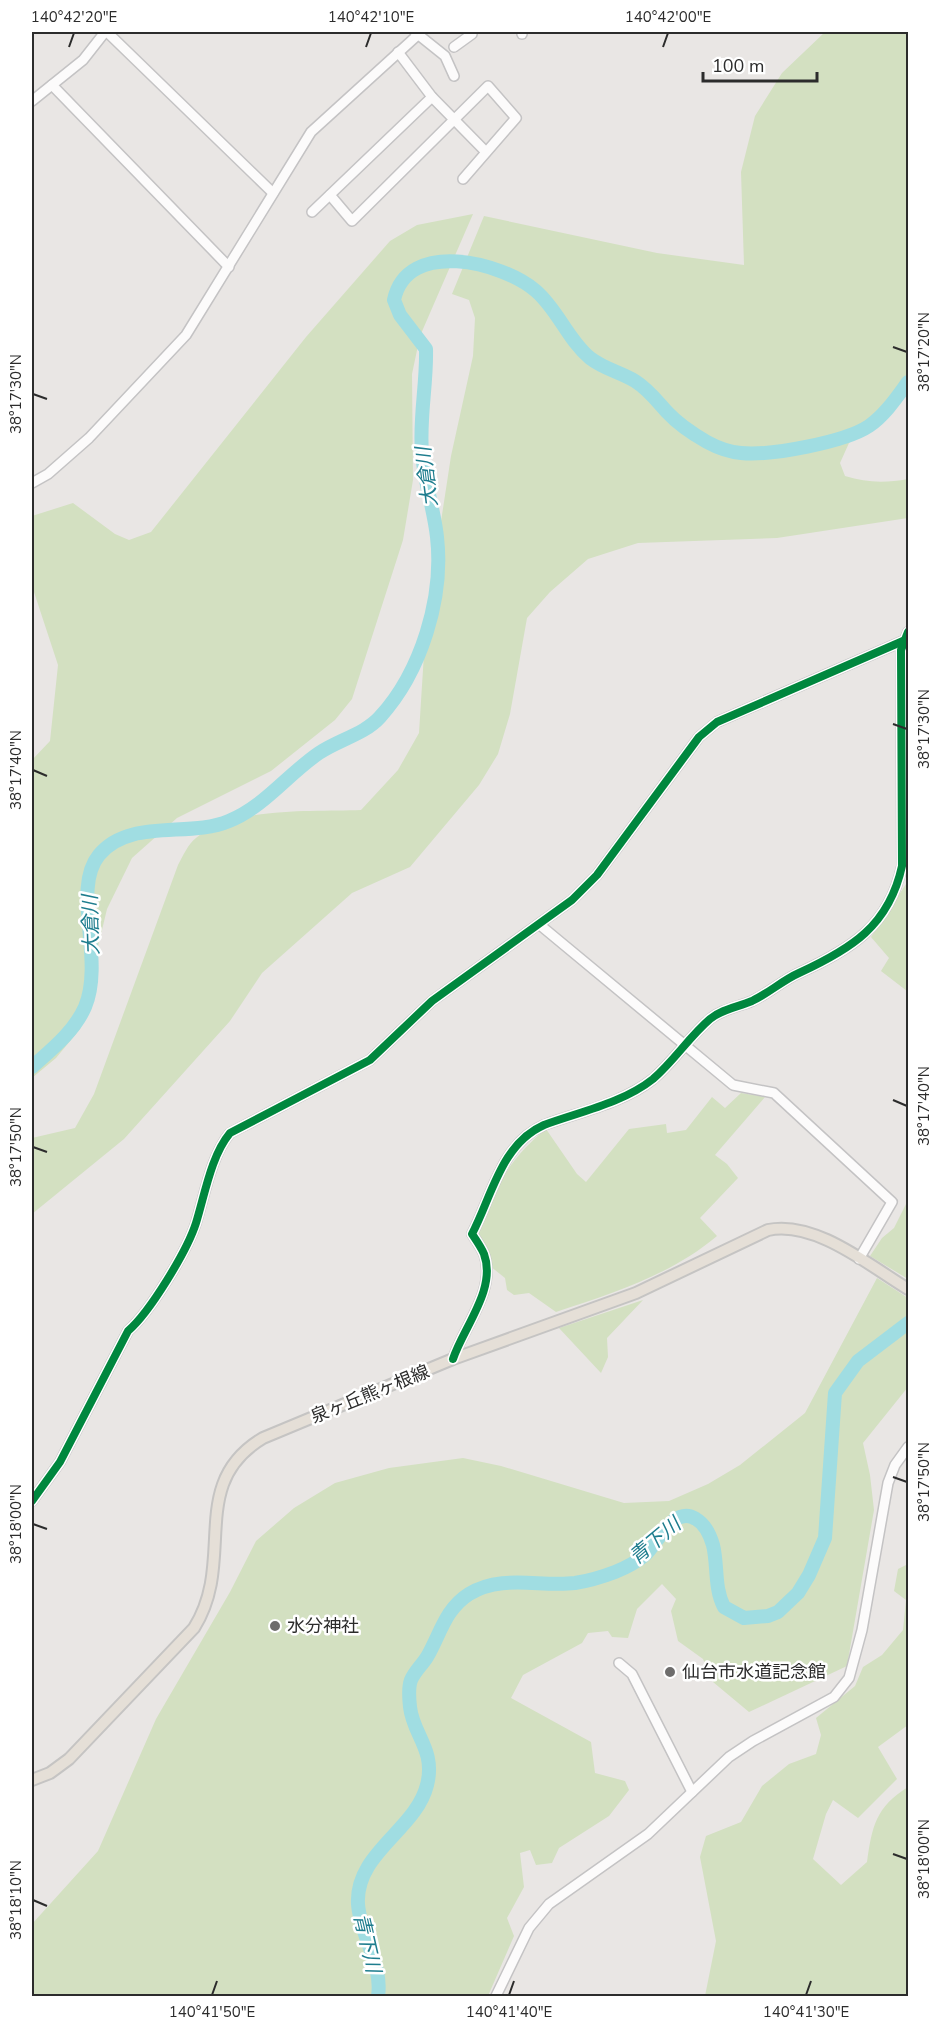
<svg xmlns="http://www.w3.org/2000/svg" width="940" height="2028" font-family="'Nunito Sans','Noto Sans JP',sans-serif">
	<rect width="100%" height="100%" fill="#e9e6e4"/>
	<g fill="#d3e0c1">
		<path d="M 825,32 L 908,32 L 908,388 L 849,443 L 840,463 L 845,476 C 867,483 886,483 908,479 L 908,518 L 777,538 L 638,543 L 588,559 L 550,592 L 527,618 L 510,714 L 498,754 L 479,785 L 410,867 L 352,893 L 262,973 L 230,1021 L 124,1139 L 32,1214 L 32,1138 L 75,1128 L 94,1094 L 178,865 C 183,856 188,844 196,838 C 232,806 315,812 361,810 L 398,770 L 419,733 L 426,622 L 440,528 L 451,456 L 473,356 L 475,318 L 469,300 L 452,294 L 484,216 L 657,253 L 744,265 L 741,172 L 755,116 L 782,73 Z"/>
		<polygon points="473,214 420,336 412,374 413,480 403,540 352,699 335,720 271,771 177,818 132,858 107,909 96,955 91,992 80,1029 56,1058 32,1078 32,760 50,741 58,665 32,586 32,516 73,503 115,534 129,540 151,532 306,337 390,241 417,225"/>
		<polygon points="908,881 908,1055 907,991 881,971 889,958 871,937"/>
		<path d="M 741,1093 L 765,1097 L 715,1155 L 727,1164 L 738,1178 L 700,1218 L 717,1236 C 671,1275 613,1293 556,1312 L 529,1293 L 514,1295 L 507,1290 L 505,1278 L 490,1266 L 477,1234 C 485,1219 489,1206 496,1191 C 507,1166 525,1146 546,1129 L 577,1174 L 586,1182 L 629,1129 L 666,1124 L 667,1133 L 686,1130 L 712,1097 L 725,1108 Z"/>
		<polygon points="908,1200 908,1279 870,1256 882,1238 894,1228"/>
		<polygon points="877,1278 908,1298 908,1387 863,1443 870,1475 874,1510 847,1666 749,1712 713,1682 703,1659 678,1641 671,1611 676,1599 662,1584 637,1609 628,1638 612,1637 608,1631 588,1633 582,1643 523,1675 511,1698 591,1742 595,1773 625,1781 629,1790 609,1816 559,1848 552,1863 536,1865 530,1850 520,1853 524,1887 507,1918 514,1936 488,1996 32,1996 32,1924 98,1851 156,1719 230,1592 256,1541 294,1508 335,1483 389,1468 463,1458 501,1466 624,1503 669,1501 708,1484 740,1465 805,1413"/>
		<polygon points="643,1300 607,1338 608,1357 601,1373 559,1328"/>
		<path d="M 908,1564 L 908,1725 L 878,1747 L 897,1779 L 858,1818 L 833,1800 L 826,1814 L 813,1859 L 841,1885 L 867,1862 C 872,1826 876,1807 908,1787 L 908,1996 L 705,1996 L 716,1941 L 700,1857 L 706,1836 L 741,1822 L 762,1786 L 789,1764 L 816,1754 L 821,1735 L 816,1718 L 855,1686 L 863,1667 L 882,1655 L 903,1630 L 906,1600 L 894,1591 L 898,1569 Z"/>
	</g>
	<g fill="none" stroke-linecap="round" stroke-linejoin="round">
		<g stroke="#a0dde2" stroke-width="14">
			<path d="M 32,1067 C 51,1050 74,1032 85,1007 C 105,959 71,889 99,855 C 129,818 189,838 229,821 C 264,807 288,774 319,753 C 338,740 365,734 380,717 C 421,672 444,598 437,537 C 434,509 424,481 422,453 C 419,418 427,384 426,349 L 400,315 L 394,300 C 407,238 502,262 536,291 C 558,310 568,340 590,358 C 604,369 620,372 635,381 C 648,389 657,401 667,412 C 678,424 693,434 707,442 C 718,448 729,452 741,453 C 771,456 845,442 869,426 C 885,415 897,397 908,382"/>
			<path d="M 378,1996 C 383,1965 360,1935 358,1904 C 355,1853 416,1830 427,1785 C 436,1750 413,1735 410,1707 C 409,1698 408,1688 411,1680 C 415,1671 422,1665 427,1657 C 440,1635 445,1609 469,1594 C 501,1574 539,1587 575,1583 C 588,1581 602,1577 615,1572 C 625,1568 638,1561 646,1554 C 659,1541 674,1505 696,1519 C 705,1524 710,1535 713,1545 C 718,1565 714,1588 724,1607 L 744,1618 L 768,1616 L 778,1612 L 798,1593 L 809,1575 L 825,1538 L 835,1393 L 858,1361 L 908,1323"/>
		</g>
		<defs>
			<g id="minor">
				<polyline points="107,32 273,193"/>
				<polyline points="415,32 445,56 454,76"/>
				<polyline points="522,34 522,32"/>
				<polyline points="454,47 472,34 470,32"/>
				<polyline points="398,52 432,97 486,152"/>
				<polyline points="52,85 229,267"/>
				<polyline points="32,101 83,60 105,32"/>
				<polyline points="330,195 352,221 488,86 516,118 463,179"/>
				<polyline points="312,212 432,97"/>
				<polyline points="32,483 48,474 89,438 186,335 311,132 421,32"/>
				<polyline points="540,925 733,1085 774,1093 892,1202 859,1259"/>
				<path d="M 453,1359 C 463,1328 497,1289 484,1254 C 481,1247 476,1240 472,1234 C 492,1196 501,1144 544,1125 C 579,1112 623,1103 653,1079 C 674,1061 689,1037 710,1019 C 722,1009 738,1007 752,1001 C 769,993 783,980 799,973 C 851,949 889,926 902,866 L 901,650 L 908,632"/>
				<path d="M 32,1501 L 60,1462 L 128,1331 C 150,1312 187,1251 196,1223 C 205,1194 211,1156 230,1133 L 370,1060 L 432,1001 L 572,900 L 597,875 L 699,737 L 717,722 L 903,641"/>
				<polyline points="619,1663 632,1674 692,1792"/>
				<polyline points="496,1996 529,1928 549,1904 648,1834 729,1757 753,1741 834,1697 849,1678 862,1630 888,1483 895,1465 908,1447"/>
			</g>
			<path id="major" d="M 32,1780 L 50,1773 L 69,1759 L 194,1628 C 237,1560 186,1484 263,1438 L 453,1359 L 636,1293 L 768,1230 C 815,1220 870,1266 908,1289"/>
		</defs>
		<use href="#minor" stroke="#c4c3c4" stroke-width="12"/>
		<use href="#major" stroke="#c5c4c3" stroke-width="14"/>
		<use href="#minor" stroke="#fcfbfb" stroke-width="9"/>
		<use href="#major" stroke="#e5dfd7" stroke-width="10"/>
		<defs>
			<g id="cycleway">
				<path d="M 453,1359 C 463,1328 497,1289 484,1254 C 481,1247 476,1240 472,1234 C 492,1196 501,1144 544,1125 C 579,1112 623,1103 653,1079 C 674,1061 689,1037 710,1019 C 722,1009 738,1007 752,1001 C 769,993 783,980 799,973 C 851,949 889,926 902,866 L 901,650 L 908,632"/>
				<path d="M 32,1501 L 60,1462 L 128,1331 C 150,1312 187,1251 196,1223 C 205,1194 211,1156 230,1133 L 370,1060 L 432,1001 L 572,900 L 597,875 L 699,737 L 717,722 L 903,641"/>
			</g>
		</defs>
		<use href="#cycleway" stroke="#fff" stroke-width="11"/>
		<use href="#cycleway" stroke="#00873e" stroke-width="8"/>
	</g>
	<path fill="none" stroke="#2c2c2c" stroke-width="2" d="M 69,47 L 74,33M 366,47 L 371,33M 663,47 L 668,33M 893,347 L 907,352M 33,394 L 47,399M 893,724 L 907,729M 33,770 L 47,776M 893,1100 L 907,1106M 33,1147 L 47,1152M 893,1477 L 907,1482M 33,1524 L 47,1529M 893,1854 L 907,1859M 33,1900 L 47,1906M 212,1995 L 217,1981M 509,1995 L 514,1981M 806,1995 L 811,1981"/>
	<g fill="#6e6d6c" stroke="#fff" stroke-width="2">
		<circle cx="275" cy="1626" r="6"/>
		<circle cx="670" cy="1672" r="6"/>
	</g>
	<g text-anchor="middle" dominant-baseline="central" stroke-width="5" stroke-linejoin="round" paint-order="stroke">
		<g font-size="18" fill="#2c2c2c" stroke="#fff">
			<text transform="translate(370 1394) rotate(-22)">泉ヶ丘熊ヶ根線</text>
		</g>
		<g font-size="18" fill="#2c2c2c" stroke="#fff" text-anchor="start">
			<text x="287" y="1626">水分神社</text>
			<text x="682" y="1672">仙台市水道記念館</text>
		</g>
		<g font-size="20" font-style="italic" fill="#1e7d8e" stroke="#fff">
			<text transform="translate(427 477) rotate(-97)">大倉川</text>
			<text transform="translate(91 925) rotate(-92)">大倉川</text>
			<text transform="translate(655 1541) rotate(-40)">青下川</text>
			<text transform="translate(367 1943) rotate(77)">青下川</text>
		</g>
	</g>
	<rect width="940" height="2028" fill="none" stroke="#ffffff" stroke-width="66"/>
	<path d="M703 72v9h114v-9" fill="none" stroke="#2c2c2c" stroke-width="3"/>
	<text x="712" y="72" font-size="18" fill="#2c2c2c" stroke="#ffffff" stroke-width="4.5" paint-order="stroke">100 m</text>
	<rect x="33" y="33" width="874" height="1962" fill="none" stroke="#2c2c2c" stroke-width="2"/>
	<g font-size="15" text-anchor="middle" fill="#2c2c2c">
		<text x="74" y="22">140°42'20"E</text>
		<text x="371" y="22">140°42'10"E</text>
		<text x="668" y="22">140°42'00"E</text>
		<text transform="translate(924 352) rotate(-90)" y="5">38°17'20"N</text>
		<text transform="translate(16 394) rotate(-90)" y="5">38°17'30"N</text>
		<text transform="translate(924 729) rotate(-90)" y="5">38°17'30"N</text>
		<text transform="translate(16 770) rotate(-90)" y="5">38°17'40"N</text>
		<text transform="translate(924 1106) rotate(-90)" y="5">38°17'40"N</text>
		<text transform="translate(16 1147) rotate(-90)" y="5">38°17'50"N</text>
		<text transform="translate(924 1482) rotate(-90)" y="5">38°17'50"N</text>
		<text transform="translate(16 1524) rotate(-90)" y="5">38°18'00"N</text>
		<text transform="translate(924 1859) rotate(-90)" y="5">38°18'00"N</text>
		<text transform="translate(16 1900) rotate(-90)" y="5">38°18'10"N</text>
		<text x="212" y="2017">140°41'50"E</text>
		<text x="509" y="2017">140°41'40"E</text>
		<text x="806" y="2017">140°41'30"E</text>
	</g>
</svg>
